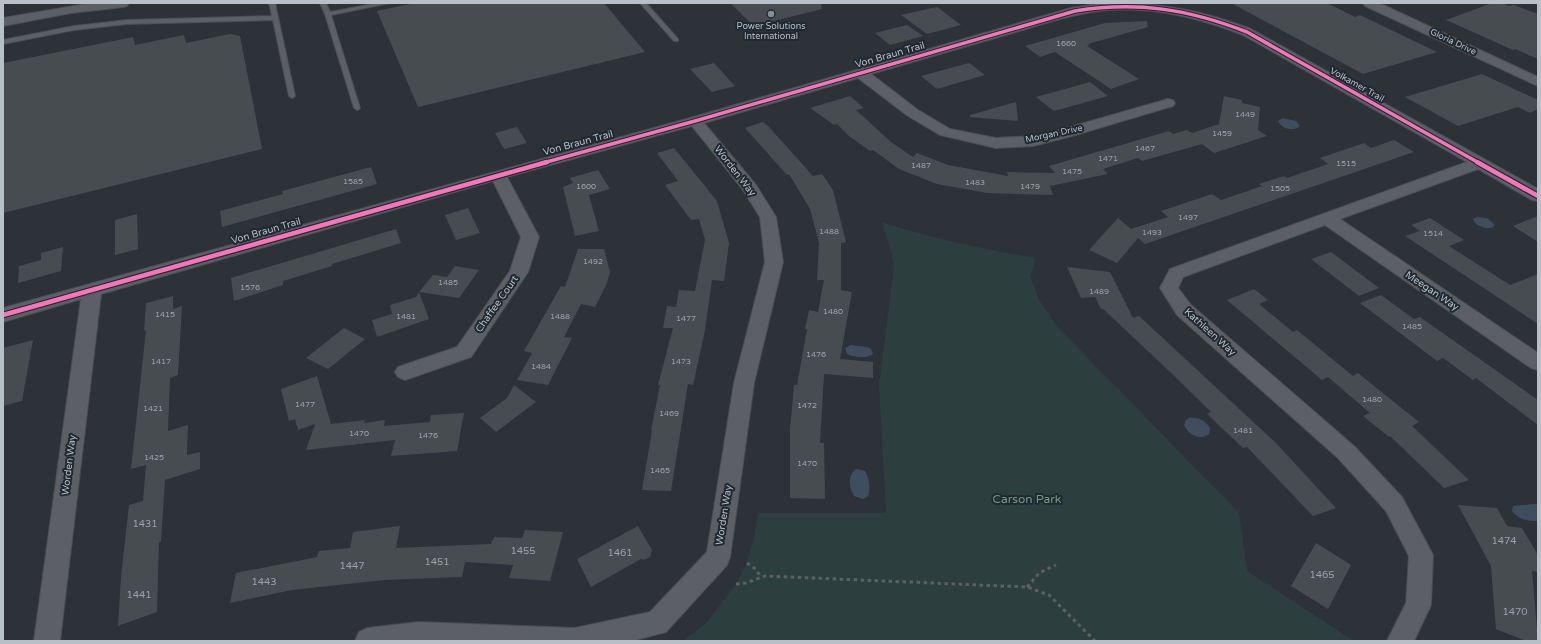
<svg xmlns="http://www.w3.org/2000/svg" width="1541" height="644" font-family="'Varela Round',sans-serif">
	<rect width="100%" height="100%" fill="#2c3238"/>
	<path fill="#2d3e3e" d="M 881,222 C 932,238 983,249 1035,258 L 1031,277 L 1038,298 L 1057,326 L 1239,513 L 1247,571 L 1354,641 L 683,641 L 707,622 L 736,584 L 747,563 L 754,538 L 758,513 L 886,513 L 879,384 L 894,265 L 888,240 Z"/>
	<g fill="#3e4e5f">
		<path d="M 1283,118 L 1296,121 L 1300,126 C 1293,132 1282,129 1278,121 Z"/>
		<path d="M 1477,217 L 1487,218 L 1494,224 L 1494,227 C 1487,230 1476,227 1473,219 Z"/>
		<path d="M 851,345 L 867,347 L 871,349 L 873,354 C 867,359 853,357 847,354 L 845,348 Z"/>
		<path d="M 1189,418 C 1198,417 1205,420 1210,428 L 1209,434 C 1201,441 1188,435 1184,425 L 1186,420 Z"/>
		<path d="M 857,469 L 865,471 C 869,477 871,489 868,496 L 863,499 L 854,496 C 849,488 847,473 857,469 Z"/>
		<path d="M 1534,504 L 1538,504 L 1538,521 C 1528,521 1519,520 1512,511 L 1513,506 Z"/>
	</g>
	<g fill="#474c51">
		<polygon points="415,3 604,3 645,52 418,107 377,11"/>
		<polygon points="730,3 821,3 822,9 754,26"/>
		<polygon points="1231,3 1327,3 1355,17 1360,15 1437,52 1363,74"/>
		<polygon points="1492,3 1501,3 1509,6 1514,5 1538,14 1538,59 1515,49 1513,50 1446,20"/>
		<polygon points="937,7 961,25 927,34 901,15"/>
		<polygon points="1147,21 1148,27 1088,44 1090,45 1087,46 1139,79 1111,89 1055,52 1040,57 1025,46 1105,23"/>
		<polygon points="907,25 923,36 890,45 875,33"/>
		<polygon points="230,34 240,36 262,149 3,213 3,63 133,37 135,45 184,35 186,43"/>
		<polygon points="714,63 735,86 712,92 690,69"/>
		<polygon points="969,63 985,75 937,89 921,76"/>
		<polygon points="1482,74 1538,100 1538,109 1530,113 1518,107 1458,126 1405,97"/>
		<polygon points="1090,82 1108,96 1054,111 1036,97"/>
		<polygon points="850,96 864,108 856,110 891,142 913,157 917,153 948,165 1008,176 1007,172 1055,173 1049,166 1169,131 1173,134 1187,130 1192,133 1219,124 1224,96 1242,100 1242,103 1260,107 1258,130 1267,136 1214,153 1202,144 1142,161 1138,158 1103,169 1108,174 1050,186 1053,195 987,193 937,184 899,169 873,150 870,151 849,136 837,124 834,125 810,108"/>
		<polygon points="1016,102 1018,121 970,117 970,115"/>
		<polygon points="763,122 768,126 813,176 822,174 833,190 846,242 841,243 841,290 852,292 840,359 873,362 873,378 824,374 820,443 824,443 825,499 790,498 790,429 794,385 797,385 807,329 805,329 809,310 818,312 824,280 817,280 819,243 810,209 789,174 787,175 745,128"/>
		<polygon points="517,127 527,143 504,149 495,133"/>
		<polygon points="1394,140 1414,152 1145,244 1138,238 1117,263 1089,250 1118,218 1131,229 1168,217 1161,211 1212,194 1221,200 1262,186 1259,184 1284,176 1287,178 1328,164 1320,158 1364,143 1371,148"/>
		<polygon points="674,148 717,201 729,243 724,281 712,280 705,330 693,385 688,384 671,491 642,490 652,431 651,431 660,385 658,385 673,328 663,328 667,306 676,307 679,290 695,291 705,240 699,219 691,220 665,185 678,181 657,153"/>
		<polygon points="371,167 377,184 222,227 220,211 283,194 282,191"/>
		<polygon points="598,170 610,189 589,195 599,231 575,236 563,187 573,183 570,178"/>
		<polygon points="468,208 480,233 456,240 445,215"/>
		<polygon points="137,214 138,249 115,255 115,220"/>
		<polygon points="1538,216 1538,242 1513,226"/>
		<polygon points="1430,218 1464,240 1449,246 1510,285 1538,274 1538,324 1405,236 1420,231 1411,225"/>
		<polygon points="396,229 401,243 332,264 332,266 283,281 283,285 234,301 231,278"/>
		<polygon points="63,247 61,271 18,283 19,266 41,260 41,253"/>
		<polygon points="578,249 604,249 610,272 607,283 595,307 581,304 564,337 572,338 548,385 517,380 532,353 524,351 561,286 565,287"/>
		<polygon points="1331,252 1379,288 1359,296 1311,259"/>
		<polygon points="455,266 479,270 459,298 419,292 433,275 447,277"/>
		<polygon points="1067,267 1110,272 1133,318 1139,316 1222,393 1275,442 1336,508 1313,516 1247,447 1243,448 1207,414 1211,412 1166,368 1103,309 1101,309 1095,297 1081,298"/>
		<polygon points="1254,289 1268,300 1259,304 1293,332 1297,330 1353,376 1358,373 1419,422 1412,426 1469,480 1444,488 1390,436 1389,437 1363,416 1370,413 1328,377 1322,380 1227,300"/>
		<polygon points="419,292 429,319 377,337 372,320 392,314 390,305 416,297"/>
		<polygon points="1381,295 1414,319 1420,317 1538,400 1538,425 1476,378 1473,380 1443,358 1437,361 1360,303"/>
		<polygon points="173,296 173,309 182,306 178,375 170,378 168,431 188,425 187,455 200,452 200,469 165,480 161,542 159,542 157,612 118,626 121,577 129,505 143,501 146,465 131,469 146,330 144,331 146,303"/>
		<polygon points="344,328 365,339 328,369 306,358"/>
		<polygon points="33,340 22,401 3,406 3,348"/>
		<polygon points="317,376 331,424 365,420 364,423 385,420 384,426 430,422 431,415 464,413 457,451 391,456 395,440 306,450 315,424 298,430 295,419 289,421 281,389"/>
		<polygon points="514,385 536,402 496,432 480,418 507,398"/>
		<polygon points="1458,505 1497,508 1507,526 1522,528 1538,555 1538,572 1532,571 1538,641 1526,641 1496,629 1491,566"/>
		<polygon points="400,526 396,548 491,544 494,537 522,538 525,530 563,532 550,581 509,578 513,565 465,562 462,577 384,580 292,590 230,603 236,573 317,557 319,551 350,548 353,532"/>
		<polygon points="638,526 652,550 650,557 644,560 641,559 591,587 577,559"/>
		<polygon points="1316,543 1351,565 1328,609 1291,586"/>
	</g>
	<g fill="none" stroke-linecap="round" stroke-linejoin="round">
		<defs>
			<g id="service">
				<polygon points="269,3 275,3 295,96 294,97 292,98 289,96 273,20 127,24 74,30 3,44 3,40 74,26 127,20 272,16"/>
				<polygon points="320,3 326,3 330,12 378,3 390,3 331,15 360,108 359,109 357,110 354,108 325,14"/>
				<polygon points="640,3 646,3 678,39 678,41 674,41"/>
			</g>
			<g id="minor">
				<polygon points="91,3 129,3 127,6 123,7 71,13 3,26 3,18"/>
				<path d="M 1104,3 C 1159,3 1199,9 1251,29 L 1538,189 L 1538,201 L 1532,200 L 1478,169 L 1340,219 L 1538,353 L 1538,370 L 1531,368 L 1325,225 L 1183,277 L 1178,288 L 1191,305 L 1354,446 L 1402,497 L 1433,555 L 1431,605 L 1414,641 L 1387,641 L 1406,603 L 1409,556 L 1386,511 L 1338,458 L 1177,315 L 1160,288 L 1170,269 L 1467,162 L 1243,35 C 1200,18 1155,7 1110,10 C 1078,12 1047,23 1016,32 C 967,46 919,60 871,74 L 918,110 L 950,129 L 996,138 L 1033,136 L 1063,129 L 1168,99 L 1173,100 L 1175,103 L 1173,106 L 1072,136 L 1033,146 L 996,148 L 940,135 L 908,116 L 858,78 L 704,123 L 756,185 L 776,217 L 783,262 L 754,383 L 730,557 L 727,565 L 666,632 L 632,641 L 355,641 L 359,632 L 368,628 L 418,622 L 575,628 L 650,612 L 707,552 L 734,383 L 765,262 L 760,217 L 743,190 L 692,126 L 507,177 L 539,237 L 528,272 L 471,357 L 405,380 L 398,377 L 395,372 L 398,367 L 457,347 L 510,271 L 521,237 L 493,181 L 101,294 L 60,641 L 34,641 L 81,299 L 3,322 L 3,308 L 690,118 L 1071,8 Z"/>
				<polygon points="1363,3 1379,3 1538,77 1538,86 1365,6"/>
			</g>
		</defs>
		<use href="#service" stroke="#4a4e52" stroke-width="2"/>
		<use href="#minor" stroke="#4a4e52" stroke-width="2"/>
		<g stroke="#5b6064" stroke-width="3" stroke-dasharray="3.5 3.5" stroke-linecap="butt">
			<polyline points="747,563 757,570 760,577"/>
			<polyline points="736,584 746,583 765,576 1027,587 1049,595 1095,641"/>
			<polyline points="1027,587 1039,573 1056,565"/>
		</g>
		<use href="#service" fill="#5c6066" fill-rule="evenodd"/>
		<use href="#minor" fill="#5c6066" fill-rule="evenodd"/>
		<defs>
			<path id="cycleway-far1" d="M 543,163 L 695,121 L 1075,11 C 1137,1 1188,9 1247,32 L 1479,163"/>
			<g id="cycleway">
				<polyline points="1477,162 1538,196"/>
				<polyline points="3,315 547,162"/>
			</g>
		</defs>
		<use href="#cycleway-far1" stroke="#202932" stroke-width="5.5"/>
		<use href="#cycleway" stroke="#202932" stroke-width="7"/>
		<use href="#cycleway-far1" stroke="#fb73b8" stroke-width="3.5"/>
		<use href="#cycleway" stroke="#fb73b8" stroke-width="4.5"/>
	</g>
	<circle fill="#878e95" stroke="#202932" stroke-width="1.5" cx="771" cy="14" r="4"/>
	<g text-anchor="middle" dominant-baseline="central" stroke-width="4" stroke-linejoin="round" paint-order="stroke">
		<g font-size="8" fill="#9ca2aa">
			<text x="1066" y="43">1660</text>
			<text x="1245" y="114">1449</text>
			<text x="1222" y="133">1459</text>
			<text x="1145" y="148">1467</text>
			<text x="1108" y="158">1471</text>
			<text x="1346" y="163">1515</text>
			<text x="921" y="165">1487</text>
			<text x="1072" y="171">1475</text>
			<text x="353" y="181">1585</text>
			<text x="975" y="182">1483</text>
			<text x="586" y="186">1600</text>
			<text x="1030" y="186">1479</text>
			<text x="1280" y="188">1505</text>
			<text x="1188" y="217">1497</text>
			<text x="829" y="231">1488</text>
			<text x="1152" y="232">1493</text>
			<text x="1433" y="233">1514</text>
			<text x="593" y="261">1492</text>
			<text x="448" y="282">1485</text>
			<text x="250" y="287">1576</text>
			<text x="1099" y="291">1489</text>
			<text x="833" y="311">1480</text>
			<text x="165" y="314">1415</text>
			<text x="406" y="316">1481</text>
			<text x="560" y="316">1488</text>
			<text x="686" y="318">1477</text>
			<text x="1412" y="326">1485</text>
			<text x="816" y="354">1476</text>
			<text x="161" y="361">1417</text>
			<text x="681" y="361">1473</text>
			<text x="541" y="366">1484</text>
			<text x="1372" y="399">1480</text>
			<text x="305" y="404">1477</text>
			<text x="807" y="405">1472</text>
			<text x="153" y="408">1421</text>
			<text x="669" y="413">1469</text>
			<text x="1243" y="430">1481</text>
			<text x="359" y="433">1470</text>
			<text x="428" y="435">1476</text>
			<text x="154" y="457">1425</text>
			<text x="807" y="463">1470</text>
			<text x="660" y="470">1465</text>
		</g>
		<g font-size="9" fill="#b8bfc7" stroke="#202932">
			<text x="771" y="26">Power Solutions<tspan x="771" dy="10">International</tspan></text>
		</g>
		<g font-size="9" fill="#b8bfc7" stroke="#202932">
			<text transform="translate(1453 42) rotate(25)">Gloria Drive</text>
			<text transform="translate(1357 85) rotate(29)">Volkamer Trail</text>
			<text transform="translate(1054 134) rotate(-12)">Morgan Drive</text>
		</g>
		<g font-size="10" fill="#b8bfc7" stroke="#202932">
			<text transform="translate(890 55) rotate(-16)">Von Braun Trail</text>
			<text transform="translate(578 143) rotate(-15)">Von Braun Trail</text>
			<text transform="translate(735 171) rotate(52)">Worden Way</text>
			<text transform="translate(266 231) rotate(-16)">Von Braun Trail</text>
			<text transform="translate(1432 291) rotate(34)">Meegan Way</text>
			<text transform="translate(497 304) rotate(-55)">Chaffee Court</text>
			<text transform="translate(1210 332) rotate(42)">Kathleen Way</text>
			<text transform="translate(69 465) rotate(-83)">Worden Way</text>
			<text transform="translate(724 515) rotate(-81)">Worden Way</text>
		</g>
		<g font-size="10" fill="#9ca2aa">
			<text x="145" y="524">1431</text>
			<text x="1504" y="541">1474</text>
			<text x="523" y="551">1455</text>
			<text x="620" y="553">1461</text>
			<text x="437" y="562">1451</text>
			<text x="352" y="566">1447</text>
			<text x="1322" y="575">1465</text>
			<text x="264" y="582">1443</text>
			<text x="139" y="595">1441</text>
			<text x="1515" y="612">1470</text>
		</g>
		<g font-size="12" fill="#799a7e" stroke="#202932">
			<text x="1027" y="499">Carson Park</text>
		</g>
	</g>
	<rect width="1541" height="644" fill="none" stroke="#b8bfc7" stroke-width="8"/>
</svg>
